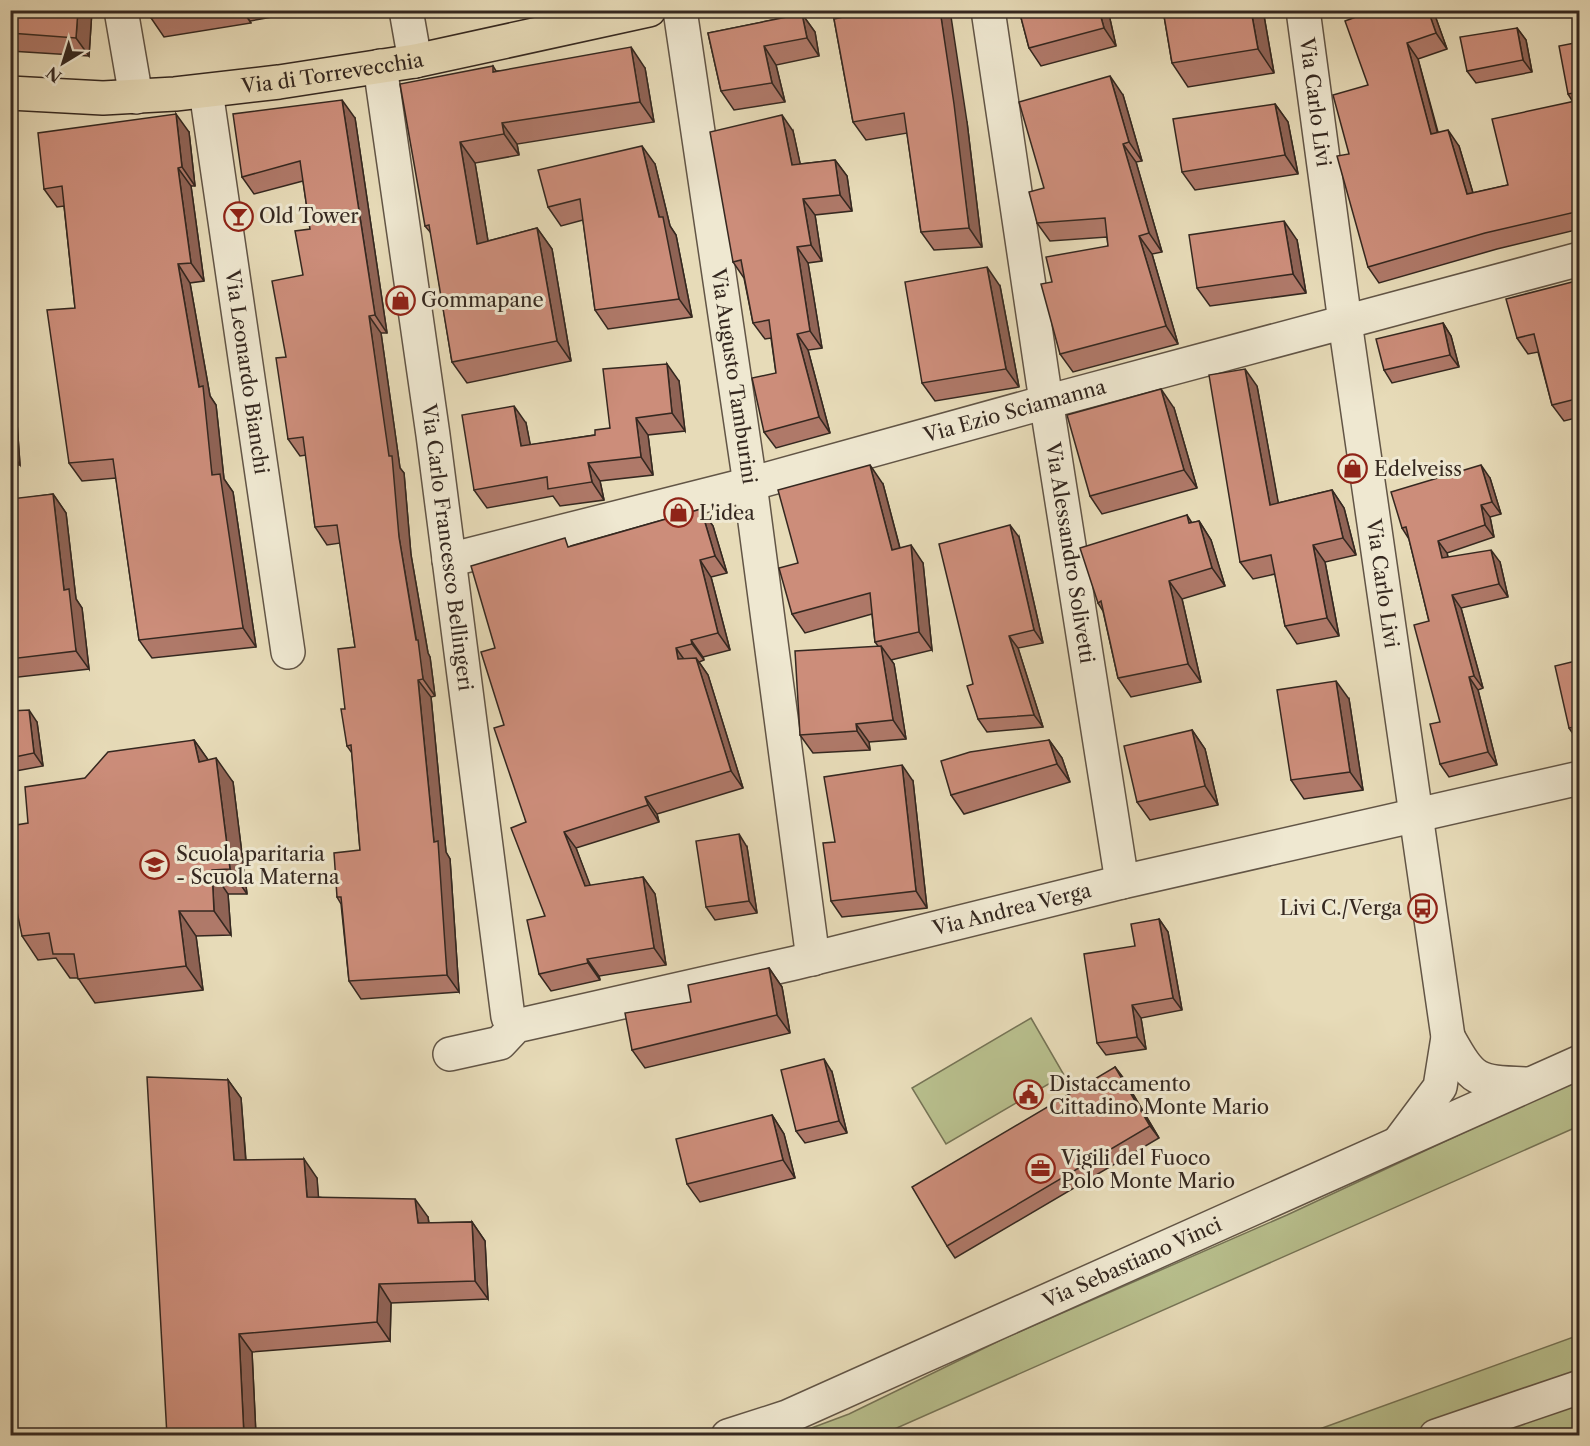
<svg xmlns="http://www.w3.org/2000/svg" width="1590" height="1446" font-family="'Libre Caslon Text',serif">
	<rect width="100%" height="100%" fill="#e7dbb8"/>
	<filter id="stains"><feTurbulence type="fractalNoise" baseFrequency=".00333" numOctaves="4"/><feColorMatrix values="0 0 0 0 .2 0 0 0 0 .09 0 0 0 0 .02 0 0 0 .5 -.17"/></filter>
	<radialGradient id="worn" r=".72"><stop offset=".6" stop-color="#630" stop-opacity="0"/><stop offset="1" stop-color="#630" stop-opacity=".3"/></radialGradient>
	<g fill="#b8bf8d" stroke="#767456" stroke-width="1.5">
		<polygon points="1031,1018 1064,1075 946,1144 912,1088"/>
		<polygon points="1579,1079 1579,1126 881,1435 790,1436 849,1414 1005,1338 1287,1215"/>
		<polygon points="1579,1335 1579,1435 1303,1435"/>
	</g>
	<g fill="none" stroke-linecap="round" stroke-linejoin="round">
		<defs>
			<g id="minor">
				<polyline points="121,10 136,97"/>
				<polyline points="406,10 415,61"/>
				<path id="s1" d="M 680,10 L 750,484 L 813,959"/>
				<path id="s2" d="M 988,10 L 1043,381 L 1122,882"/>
				<path id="s3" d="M 1303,10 L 1345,322 L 1448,1037 L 1440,1087 L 1399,1142"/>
				<path id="s4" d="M 380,66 L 433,435 L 508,1017 L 516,1026"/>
				<path id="s5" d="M 206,91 L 288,652"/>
				<path id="s6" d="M 449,560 L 750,484 L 1046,402 L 1580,259"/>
				<path d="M 1448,1037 C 1473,1082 1476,1082 1526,1084"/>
				<path id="s7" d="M 450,1054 L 500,1043 L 516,1026 L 795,963 L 1122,882 L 1580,778"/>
				<path id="s8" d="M 728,1436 L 787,1417 L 1580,1062"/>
				<polyline points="1436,1436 1580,1387"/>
			</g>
			<g id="major">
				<path id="s9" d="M 10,93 L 103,98 L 175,94 L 279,82 L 415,61 L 649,10"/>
			</g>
		</defs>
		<use href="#minor" stroke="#625546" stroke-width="36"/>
		<use href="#major" stroke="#352820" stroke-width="36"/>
		<use href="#minor" stroke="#efe8d1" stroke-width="33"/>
		<use href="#major" stroke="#e7dbb8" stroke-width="33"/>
	</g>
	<g fill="#af7969" stroke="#352820" stroke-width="1.5">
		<polygon points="10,10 92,10 89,56 10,51"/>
		<polygon points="150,10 311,10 250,21 251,23 164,37 151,18"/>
		<polygon points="1019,10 1108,10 1116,46 1041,66 1029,48"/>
		<polygon points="1163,10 1263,10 1274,73 1188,87 1172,63"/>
		<polygon points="1375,10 1433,10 1447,49 1418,59 1438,132 1459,146 1473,193 1508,185 1573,102 1568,94 1580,42 1580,229 1497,249 1379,283 1368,267 1349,154 1368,85"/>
		<polygon points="1529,10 1561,10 1531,13"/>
		<polygon points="802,14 815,32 819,56 776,65 785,102 734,110 721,91 708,33"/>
		<polygon points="834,19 967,122 982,247 934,250 921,232 907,133 866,140 853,122"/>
		<polygon points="1517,28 1526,40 1532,72 1476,83 1467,71"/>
		<polygon points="493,66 496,71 645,68 654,122 517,144 519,155 475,163 488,241 537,228 552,249 571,361 467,383 452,362 431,233 425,226"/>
		<polygon points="1123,95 1142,161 1136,162 1162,252 1152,254 1178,344 1073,372 1060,354 1052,282 1108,246 1107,237 1050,241 1037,223 1044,188"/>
		<polygon points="1275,104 1288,122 1298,174 1195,190 1182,172"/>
		<polygon points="355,118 387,333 381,333 400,468 404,473 411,555 428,653 430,657 435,696 431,697 446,852 450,859 459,992 361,999 349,981 341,904 337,897 360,850 352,753 347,746 345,709 355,647 340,543 327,545 315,527 306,455 300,456 288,439 286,357 303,275 310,229 303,181 254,194 242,177"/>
		<polygon points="793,131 800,164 835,160 847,176 852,211 815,215 822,261 808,263 822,348 808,350 830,433 776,448 764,432 776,373 771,338 765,339 753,323 744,278 733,262"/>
		<polygon points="189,132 195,186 191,186 204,281 190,283 210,396 216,405 224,479 233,492 256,647 152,658 139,640 116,478 82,481 69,463 75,308 64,206 57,207 44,189"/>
		<polygon points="655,164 670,226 676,235 692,317 608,329 595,310 583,220 561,226 548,207"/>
		<polygon points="1297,240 1306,293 1210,306 1197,288"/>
		<polygon points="1580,280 1580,417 1564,421 1552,405 1538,352 1528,354 1517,338"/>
		<polygon points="1000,286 1019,387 935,401 922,383"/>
		<polygon points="1443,323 1451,336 1459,367 1392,383 1384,370"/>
		<polygon points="679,381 685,431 648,435 653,475 600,481 604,500 560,506 553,496 487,508 474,490 526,423 530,445 595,435 610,428"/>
		<polygon points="1257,386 1278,503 1332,490 1344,508 1356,555 1325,562 1339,636 1297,644 1285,626 1275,574 1253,579 1240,562"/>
		<polygon points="10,401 16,409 20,465 10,465"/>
		<polygon points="1174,408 1197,488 1102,514 1090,496"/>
		<polygon points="1490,478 1501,514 1490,517 1494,537 1447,553 1448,557 1500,562 1508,597 1461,608 1483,688 1478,690 1497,765 1449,777 1440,764 1440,722 1429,621 1409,539 1402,528"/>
		<polygon points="883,484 900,548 923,563 932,650 891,660 894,664 906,739 869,742 870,750 813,753 800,735 878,646 875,642 872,614 805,633 792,614 798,563"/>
		<polygon points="10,488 18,499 53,494 66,513 76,599 82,608 89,669 10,678"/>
		<polygon points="701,509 713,526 727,573 711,577 730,650 703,657 704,660 699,662 708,675 743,788 657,814 659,822 576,848 590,886 643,877 655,894 666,965 599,976 600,980 551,991 539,974 545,916 526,822 504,725 495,648 571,546"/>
		<polygon points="1187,515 1192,523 1199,521 1211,540 1225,586 1182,599 1201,682 1131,697 1118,678 1103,611 1098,603"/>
		<polygon points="1019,537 1043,643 1018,648 1043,727 987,732 978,719 973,684"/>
		<polygon points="1580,660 1580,744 1569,728"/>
		<polygon points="1349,699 1363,790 1304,799 1291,780"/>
		<polygon points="10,711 37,722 43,766 10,772"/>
		<polygon points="1192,730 1205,749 1218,805 1150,820 1137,802"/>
		<polygon points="194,740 208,760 233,782 247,894 228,894 231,935 196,936 203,990 95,1003 78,978 70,978 56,958 38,960 22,936 85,778"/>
		<polygon points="1049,740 1062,758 1070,782 964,814 951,795"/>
		<polygon points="913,781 927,908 842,917 831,901 835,842"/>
		<polygon points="747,847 757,913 715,920 706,907"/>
		<polygon points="1159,919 1168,932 1182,1010 1141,1018 1146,1049 1106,1055 1097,1043 1135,946"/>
		<polygon points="769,968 782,987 790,1033 645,1068 632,1050 691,1002"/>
		<polygon points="1115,1067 1124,1079 1159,1138 955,1258 947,1246"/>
		<polygon points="832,1072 847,1133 805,1143 796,1131"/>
		<polygon points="228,1080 241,1098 246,1160 317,1178 318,1197 428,1217 429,1223 472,1222 485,1241 488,1299 391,1303 390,1341 252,1352 256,1436 167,1436"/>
		<polygon points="772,1115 784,1134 795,1178 700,1202 687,1184"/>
	</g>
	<g fill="#8f6355" stroke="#352820" stroke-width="1.5">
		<polygon points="78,10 92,10 89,56 76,38"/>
		<polygon points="242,10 243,10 250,21 251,23"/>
		<polygon points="940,10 950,10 967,122 982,247 969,228"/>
		<polygon points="1099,10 1108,10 1116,46 1104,28"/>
		<polygon points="1251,10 1263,10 1274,73 1258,49"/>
		<polygon points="1428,10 1433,10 1447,49 1436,33"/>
		<polygon points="802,14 815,32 819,56 807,38"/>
		<polygon points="1517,28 1526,40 1532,72 1523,60"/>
		<polygon points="1407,43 1418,59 1442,150 1431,134"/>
		<polygon points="764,46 776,65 785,102 772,83"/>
		<polygon points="631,47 645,68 654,122 640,102"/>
		<polygon points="1110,76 1123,95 1142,161 1129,142"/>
		<polygon points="342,100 355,118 387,333 375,315"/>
		<polygon points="1275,104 1288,122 1298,174 1285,155"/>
		<polygon points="176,114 189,132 195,186 182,167"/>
		<polygon points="782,115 793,131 804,181 792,165"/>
		<polygon points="502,123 517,144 519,155 504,134"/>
		<polygon points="1448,130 1459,146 1478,210 1467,194"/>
		<polygon points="460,142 475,163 492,265 477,244"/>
		<polygon points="1123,144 1136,162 1162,252 1149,233"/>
		<polygon points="642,146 655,164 670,226 676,235 692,317 679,299"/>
		<polygon points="835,160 847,176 852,211 840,195"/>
		<polygon points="178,168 191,186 204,281 191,263"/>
		<polygon points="803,199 815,215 822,261 811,245"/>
		<polygon points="1284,221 1297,240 1306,293 1293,274"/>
		<polygon points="537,228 552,249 571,361 557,341"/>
		<polygon points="10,235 12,267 10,265"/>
		<polygon points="1139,236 1152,254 1178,344 1166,326"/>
		<polygon points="797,247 808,263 822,348 810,331"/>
		<polygon points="178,264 190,283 210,396 216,405 224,479 233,492 256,647 243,628 212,475 199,387"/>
		<polygon points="987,267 1000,286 1019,387 1006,369"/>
		<polygon points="369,316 381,333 400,468 404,473 411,555 428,653 430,657 435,696 423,679 399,537"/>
		<polygon points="1443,323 1451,336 1459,367 1450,355"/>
		<polygon points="797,334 808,350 830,433 819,417"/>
		<polygon points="667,364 679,381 685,431 672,413"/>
		<polygon points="1245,369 1257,386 1282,523 1270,505"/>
		<polygon points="1161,389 1174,408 1197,488 1184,470"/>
		<polygon points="10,401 16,409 20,465 10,451"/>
		<polygon points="514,406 526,423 534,463 521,446"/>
		<polygon points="636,418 648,435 653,475 641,457"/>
		<polygon points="588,463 600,481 604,500 592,482"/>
		<polygon points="870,465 883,484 905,568 892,550"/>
		<polygon points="1481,465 1490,478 1501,514 1492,502"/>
		<polygon points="10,488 23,507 11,499"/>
		<polygon points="1332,490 1344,508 1356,555 1343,538"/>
		<polygon points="53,494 66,513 76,599 82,608 89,669 76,651 64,590"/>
		<polygon points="1481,505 1490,517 1494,537 1485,525"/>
		<polygon points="701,509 713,526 727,573 715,556"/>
		<polygon points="1199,521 1211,540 1225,586 1212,568"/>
		<polygon points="1010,525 1019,537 1043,643 1034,630"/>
		<polygon points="1438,541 1447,553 1451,570 1442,558"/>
		<polygon points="911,545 923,563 932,650 919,632"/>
		<polygon points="1313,545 1325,562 1339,636 1327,618"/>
		<polygon points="1491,550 1500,562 1508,597 1499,584"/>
		<polygon points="700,560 711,577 730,650 718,633"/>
		<polygon points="1169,581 1182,599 1201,682 1188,664"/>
		<polygon points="1452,595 1461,608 1483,688 1474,676"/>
		<polygon points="1009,636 1018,648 1043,727 1034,715"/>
		<polygon points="691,640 703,657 704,660 692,644"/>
		<polygon points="881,646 894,664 906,739 893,720"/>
		<polygon points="676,648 688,665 678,659"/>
		<polygon points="696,658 708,675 743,788 731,771"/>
		<polygon points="1469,677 1478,690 1497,765 1488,752"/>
		<polygon points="418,680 431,697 446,852 450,859 459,992 447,975"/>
		<polygon points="1336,681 1349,699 1363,790 1350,772"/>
		<polygon points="29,710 37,722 43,766 34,753"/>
		<polygon points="856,724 869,742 870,750 857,731"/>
		<polygon points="1192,730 1205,749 1218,805 1205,786"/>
		<polygon points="194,740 211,764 199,762"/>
		<polygon points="1049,740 1062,758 1070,782 1057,764"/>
		<polygon points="216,758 233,782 247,894 230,869"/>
		<polygon points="902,765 913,781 927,908 916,891"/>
		<polygon points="645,797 657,814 659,822 648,805"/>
		<polygon points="564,832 576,848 597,903 585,886"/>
		<polygon points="739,834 747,847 757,913 749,901"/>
		<polygon points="212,870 228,894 231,935 214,911"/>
		<polygon points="643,877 655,894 666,965 654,948"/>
		<polygon points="179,911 196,936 203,990 186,966"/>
		<polygon points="1159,919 1168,932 1182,1010 1173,998"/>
		<polygon points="587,959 599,976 600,980 588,963"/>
		<polygon points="769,968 782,987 790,1033 777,1015"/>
		<polygon points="1132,1005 1141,1018 1146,1049 1137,1037"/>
		<polygon points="824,1059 832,1072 847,1133 839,1121"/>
		<polygon points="1115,1067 1124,1079 1159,1138 1150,1126"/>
		<polygon points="228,1080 241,1098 247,1178 234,1160"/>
		<polygon points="772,1115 784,1134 795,1178 783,1160"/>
		<polygon points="304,1159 317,1178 320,1216 307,1197"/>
		<polygon points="415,1199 428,1217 431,1241 418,1223"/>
		<polygon points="472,1222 485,1241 488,1299 475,1281"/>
		<polygon points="379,1284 391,1303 390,1341 377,1322"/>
		<polygon points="239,1334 252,1352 256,1436 244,1436"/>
	</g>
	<g fill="#cc8d7a" stroke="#352820" stroke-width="1.5">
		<polygon points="10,10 78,10 76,38 10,33"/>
		<polygon points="150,10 202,10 151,18"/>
		<polygon points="858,10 940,10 954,104 969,228 921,232 904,113 853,122 834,19 858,14"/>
		<polygon points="1019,10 1099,10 1104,28 1029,48"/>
		<polygon points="1163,10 1251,10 1258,49 1172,63"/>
		<polygon points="1375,10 1428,10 1436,33 1407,43 1431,134 1448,130 1467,194 1508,185 1492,119 1580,100 1580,211 1485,233 1368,267 1337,156 1349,154 1333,95 1368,85 1345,21"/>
		<polygon points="802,14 807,38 764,46 772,83 721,91 708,33"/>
		<polygon points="1517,28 1523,60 1467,71 1460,37"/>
		<polygon points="1580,42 1580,92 1568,94 1559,46"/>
		<polygon points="631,47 640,102 502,123 504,134 460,142 477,244 537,228 557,341 452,362 429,225 425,226 400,84 493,66 493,72"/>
		<polygon points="1110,76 1129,142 1123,144 1149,233 1139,236 1166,326 1060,354 1041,284 1052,282 1046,257 1108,246 1105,218 1037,223 1029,192 1044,188 1019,102"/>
		<polygon points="342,100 375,315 369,316 389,456 392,456 399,537 416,640 418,640 423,679 418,680 434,842 438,841 447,975 349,981 341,897 337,897 334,853 360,850 351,745 347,746 341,709 345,709 338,649 355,647 337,525 315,527 303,437 288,439 276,358 286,357 272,281 303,275 295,231 310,229 300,161 242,177 233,114"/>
		<polygon points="1275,104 1285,155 1182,172 1173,119"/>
		<polygon points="176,114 182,167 178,168 191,263 178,264 199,387 203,386 212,475 220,474 243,628 139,640 113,459 69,463 47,310 75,308 62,186 44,189 38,133"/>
		<polygon points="782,115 792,165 835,160 840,195 803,199 811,245 797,247 810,331 797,334 819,417 764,432 752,378 776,373 769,320 753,323 741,260 733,262 710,132"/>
		<polygon points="642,146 659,217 663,217 679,299 595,310 580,199 548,207 538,170"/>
		<polygon points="1284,221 1293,274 1197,288 1189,235"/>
		<polygon points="987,267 1006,369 922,383 905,282"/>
		<polygon points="1580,280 1580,398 1552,405 1534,334 1517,338 1506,299"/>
		<polygon points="1443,323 1450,355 1384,370 1376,339"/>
		<polygon points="667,364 672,413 636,418 641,457 588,463 592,482 548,489 547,477 474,490 462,415 514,406 521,446 595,435 595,430 610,428 603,369"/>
		<polygon points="1245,369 1270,505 1332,490 1343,538 1313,545 1327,618 1285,626 1271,555 1240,562 1209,375"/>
		<polygon points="1161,389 1184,470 1090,496 1067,415"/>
		<polygon points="1580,459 1580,481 1573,462"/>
		<polygon points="870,465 892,550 911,545 919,632 875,642 870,593 792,614 779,568 798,563 778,490"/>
		<polygon points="1481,465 1492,502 1481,505 1485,525 1438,541 1442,558 1491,550 1499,584 1452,595 1474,676 1469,677 1488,752 1440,764 1430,724 1440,722 1414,625 1429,621 1406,527 1402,528 1391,492"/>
		<polygon points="10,489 11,499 53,494 64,590 69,589 76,651 10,659"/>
		<polygon points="701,509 715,556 700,560 718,633 691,640 692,644 676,648 678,659 696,658 731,771 645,797 648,805 564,832 585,886 643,877 654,948 587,959 588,963 539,974 527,920 545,916 511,828 526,822 494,728 504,725 481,652 495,648 471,566 565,538 568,547"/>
		<polygon points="1187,515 1189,523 1199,521 1212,568 1169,581 1188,664 1118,678 1101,601 1098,603 1080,548"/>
		<polygon points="1010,525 1034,630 1009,636 1034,715 978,719 967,686 973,684 939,544"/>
		<polygon points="881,646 893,720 856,724 857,731 800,735 795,651"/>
		<polygon points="1580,660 1580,726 1569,728 1555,666"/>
		<polygon points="1336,681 1350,772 1291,780 1277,690"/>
		<polygon points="29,710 34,753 10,758 10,711"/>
		<polygon points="1192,730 1205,786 1137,802 1124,746"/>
		<polygon points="194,740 199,762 216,758 230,869 212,870 214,911 179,911 186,966 78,979 74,954 53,954 49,933 22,936 10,878 10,826 28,823 25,787 85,778 108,752"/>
		<polygon points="1049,740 1057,764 951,795 941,761 970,752"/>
		<polygon points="902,765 916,891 831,901 823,843 835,842 824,777"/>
		<polygon points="739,834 749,901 706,907 696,841"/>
		<polygon points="1159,919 1173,998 1132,1005 1137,1037 1097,1043 1084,954 1135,946 1131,924"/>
		<polygon points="769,968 777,1015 632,1050 625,1013 691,1002 688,985"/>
		<polygon points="824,1059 839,1121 796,1131 781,1070"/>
		<polygon points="1115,1067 1150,1126 947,1246 912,1187"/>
		<polygon points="147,1077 228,1080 234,1160 304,1159 307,1197 415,1199 418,1223 472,1222 475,1281 379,1284 377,1322 239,1334 244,1436 167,1436"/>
		<polygon points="772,1115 783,1160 687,1184 676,1139"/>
	</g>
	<defs>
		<symbol id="bar-ring" viewBox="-11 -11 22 22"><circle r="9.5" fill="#efe8d1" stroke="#8f2418" stroke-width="1.5"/><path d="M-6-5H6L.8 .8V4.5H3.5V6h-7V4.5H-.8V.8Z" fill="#8f2418"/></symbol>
		<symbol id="shop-ring" viewBox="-11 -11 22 22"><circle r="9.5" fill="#efe8d1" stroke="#8f2418" stroke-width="1.5"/><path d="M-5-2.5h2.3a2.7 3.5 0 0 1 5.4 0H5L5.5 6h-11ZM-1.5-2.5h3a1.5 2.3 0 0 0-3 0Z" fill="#8f2418"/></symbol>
		<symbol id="school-ring" viewBox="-11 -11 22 22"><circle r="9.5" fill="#efe8d1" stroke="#8f2418" stroke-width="1.5"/><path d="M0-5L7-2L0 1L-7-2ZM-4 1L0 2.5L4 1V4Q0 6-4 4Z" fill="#8f2418"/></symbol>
		<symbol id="bus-ring" viewBox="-11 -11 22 22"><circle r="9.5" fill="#efe8d1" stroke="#8f2418" stroke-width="1.5"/><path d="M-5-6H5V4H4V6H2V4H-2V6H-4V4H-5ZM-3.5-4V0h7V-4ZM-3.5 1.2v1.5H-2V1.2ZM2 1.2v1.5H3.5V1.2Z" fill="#8f2418"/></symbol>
		<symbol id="civic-ring" viewBox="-11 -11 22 22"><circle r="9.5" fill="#efe8d1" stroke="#8f2418" stroke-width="1.5"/><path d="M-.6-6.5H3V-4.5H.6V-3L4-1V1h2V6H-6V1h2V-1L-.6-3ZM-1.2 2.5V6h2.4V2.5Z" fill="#8f2418"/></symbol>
		<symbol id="office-ring" viewBox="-11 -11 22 22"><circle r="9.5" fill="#efe8d1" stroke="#8f2418" stroke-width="1.5"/><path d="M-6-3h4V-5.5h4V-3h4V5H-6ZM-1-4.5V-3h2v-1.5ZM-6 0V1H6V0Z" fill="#8f2418"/></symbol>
	</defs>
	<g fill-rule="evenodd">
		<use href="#bar-ring" x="222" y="200" width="33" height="33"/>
		<use href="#shop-ring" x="384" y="284" width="33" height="33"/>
		<use href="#shop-ring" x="1336" y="452" width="33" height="33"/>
		<use href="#shop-ring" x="662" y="496" width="33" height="33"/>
		<use href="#school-ring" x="138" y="848" width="33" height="33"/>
		<use href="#bus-ring" x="1406" y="892" width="33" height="33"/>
		<use href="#civic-ring" x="1012" y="1078" width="33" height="33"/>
		<use href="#office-ring" x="1024" y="1152" width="33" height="33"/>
	</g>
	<g text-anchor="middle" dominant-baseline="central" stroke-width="6" stroke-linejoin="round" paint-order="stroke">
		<g font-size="20" fill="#352820" stroke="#efe8d1">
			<text stroke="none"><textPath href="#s9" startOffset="324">Via di Torrevecchia</textPath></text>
			<text stroke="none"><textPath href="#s3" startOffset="93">Via Carlo Livi</textPath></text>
			<text stroke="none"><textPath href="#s5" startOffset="284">Via Leonardo Bianchi</textPath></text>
			<text stroke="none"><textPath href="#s1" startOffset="370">Via Augusto Tamburini</textPath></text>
			<text stroke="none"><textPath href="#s6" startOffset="585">Via Ezio Sciamanna</textPath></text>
			<text stroke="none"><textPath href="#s4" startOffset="486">Via Carlo Francesco Bellingeri</textPath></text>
			<text stroke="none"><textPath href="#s2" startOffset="549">Via Alessandro Solivetti</textPath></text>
			<text stroke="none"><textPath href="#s3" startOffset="579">Via Carlo Livi</textPath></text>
			<text stroke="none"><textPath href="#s7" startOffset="584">Via Andrea Verga</textPath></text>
			<text stroke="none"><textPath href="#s8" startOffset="440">Via Sebastiano Vinci</textPath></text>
		</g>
		<g font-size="20" fill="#352820" stroke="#efe8d1" text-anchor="start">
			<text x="259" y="216">Old Tower</text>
			<text x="421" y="300">Gommapane</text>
			<text x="1374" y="469">Edelveiss</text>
			<text x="699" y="513">L'idea</text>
			<text x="176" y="854">Scuola paritaria<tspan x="176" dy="23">- Scuola Materna</tspan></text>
			<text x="1402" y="908" text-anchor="end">Livi C./Verga</text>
			<text x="1049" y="1084">Distaccamento<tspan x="1049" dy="23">Cittadino Monte Mario</tspan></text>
			<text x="1061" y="1158">Vigili del Fuoco<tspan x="1061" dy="23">Polo Monte Mario</tspan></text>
		</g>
	</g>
	<rect width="1590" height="1446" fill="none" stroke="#e7dbb8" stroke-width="36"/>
	<rect x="12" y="12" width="1566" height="1422" fill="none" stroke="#352820" stroke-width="3"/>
	<rect x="18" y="18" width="1554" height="1410" fill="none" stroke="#352820" stroke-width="1.5"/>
	<g transform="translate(63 63) rotate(218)" stroke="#efe8d1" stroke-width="4.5" paint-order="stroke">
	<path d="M0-4.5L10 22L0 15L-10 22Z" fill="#352820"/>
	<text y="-9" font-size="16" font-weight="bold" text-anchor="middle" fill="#352820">N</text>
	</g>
	<rect width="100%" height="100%" filter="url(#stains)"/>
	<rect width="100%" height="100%" fill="url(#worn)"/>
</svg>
